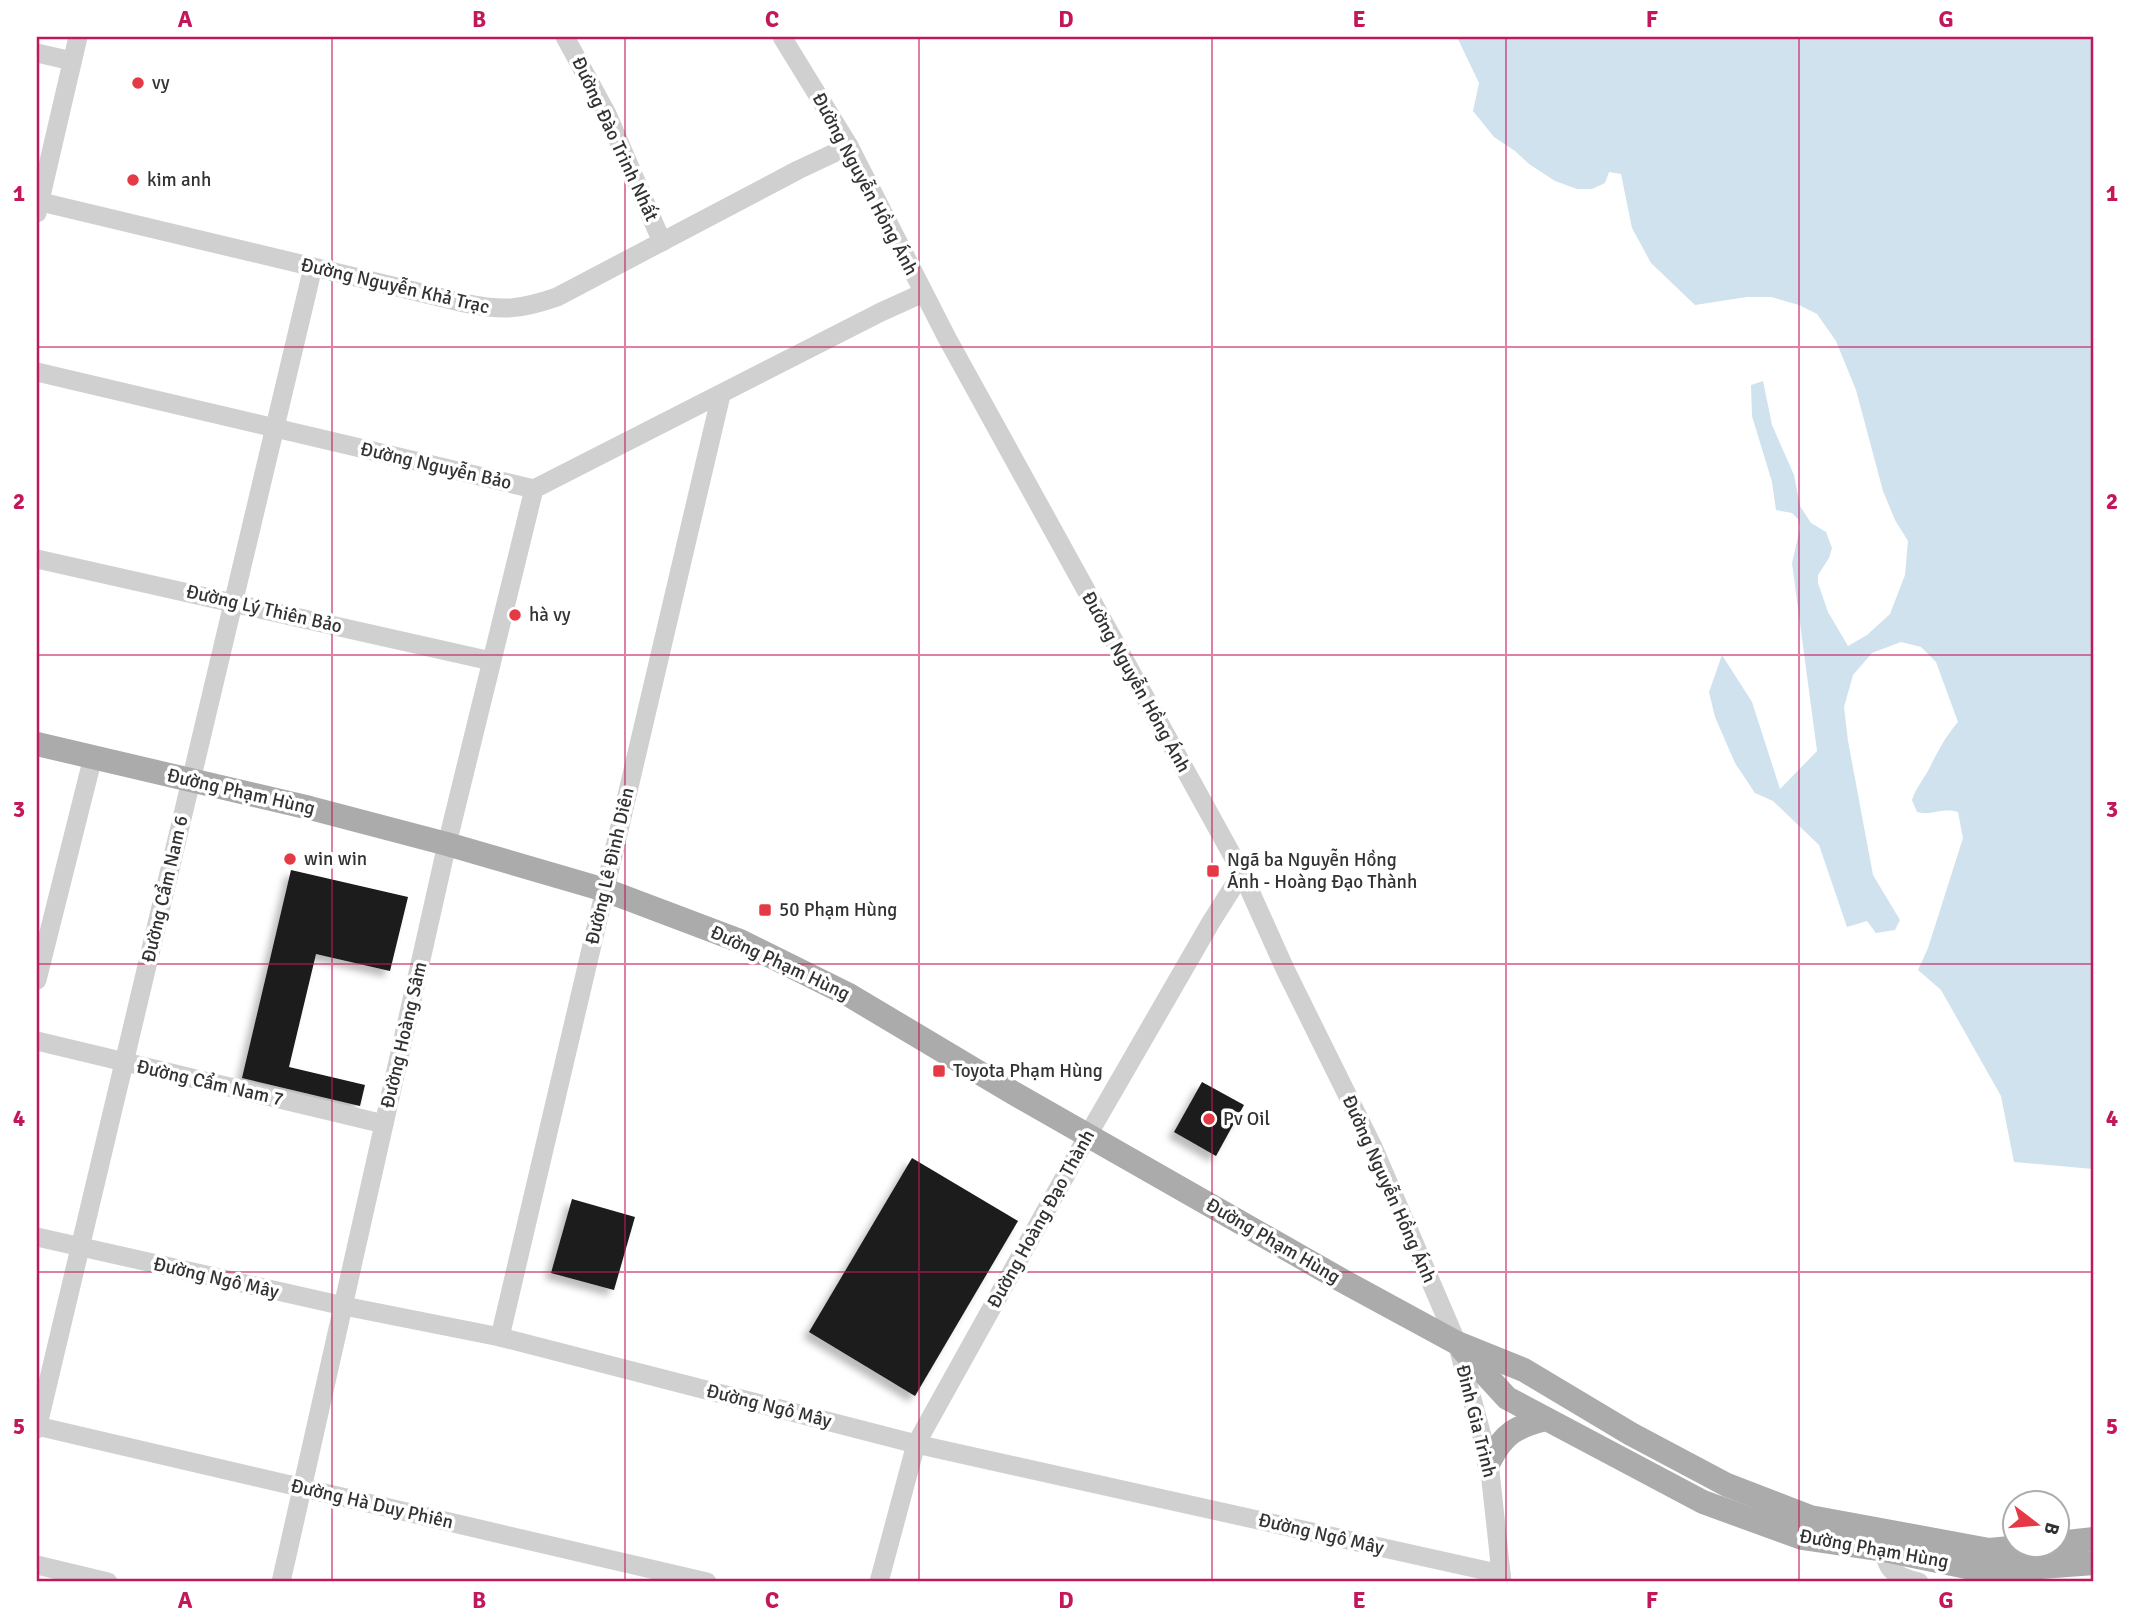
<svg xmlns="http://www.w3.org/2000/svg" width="2131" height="1619" font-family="Signika,sans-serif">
	<defs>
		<filter id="shadow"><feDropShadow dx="-6" dy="6" stdDeviation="3.5" flood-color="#0004"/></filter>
	</defs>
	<rect width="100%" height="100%" fill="#fff"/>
	<path fill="#cfe2ee" d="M 1457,37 L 2094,37 L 2094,1172 L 2093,1169 L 2014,1162 L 2001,1096 L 1941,990 L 1918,970 L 1928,948 L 1963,838 L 1958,812 C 1940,807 1934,816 1917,812 L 1912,800 C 1916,787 1925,778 1931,765 C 1939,749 1946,736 1958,722 L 1936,662 L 1921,647 L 1901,642 L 1872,653 L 1853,675 L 1844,707 L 1848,741 L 1873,875 L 1900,920 L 1895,930 L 1876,933 L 1867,921 L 1847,927 L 1819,845 L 1773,801 L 1755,793 L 1735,763 L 1715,717 L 1709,692 L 1722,655 L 1752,702 L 1780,789 L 1817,751 L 1792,563 L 1800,528 L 1798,519 L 1792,513 L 1776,510 L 1772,482 L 1752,416 L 1751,385 L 1763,381 L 1772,425 L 1794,475 L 1800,506 L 1811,523 L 1826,532 L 1832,548 L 1829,558 L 1818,575 L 1818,583 L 1828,612 L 1848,646 L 1867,635 L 1890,614 L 1905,575 L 1908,541 L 1895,520 L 1883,491 L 1856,390 L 1836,341 L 1817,314 L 1799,305 L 1771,297 L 1747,297 L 1695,305 L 1651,263 L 1632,228 L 1621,174 L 1609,172 L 1605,183 L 1592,189 L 1577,189 L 1555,181 L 1529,164 L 1515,151 L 1494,137 L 1473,111 L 1479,83 Z"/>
	<g fill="#1a1a1a" filter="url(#shadow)">
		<polygon points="291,870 408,897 390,971 316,954 289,1067 365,1085 360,1106 242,1078"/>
		<polygon points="1202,1082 1244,1105 1216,1156 1174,1132"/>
		<polygon points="912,1158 1018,1221 915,1396 809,1332"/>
		<polygon points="572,1199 635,1217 614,1290 551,1273"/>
	</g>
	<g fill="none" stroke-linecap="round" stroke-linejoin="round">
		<g stroke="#d0d0d0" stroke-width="19">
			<polyline points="565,37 607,114 662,242"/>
			<polyline points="782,37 849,146 947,338 1242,873 1285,969 1373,1147 1457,1343 1489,1462 1502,1582"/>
			<polyline points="37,53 72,61"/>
			<path d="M 37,201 L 464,303 C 503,311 519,310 557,297 L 798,170 L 849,146"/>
			<polyline points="37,213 78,37"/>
			<polyline points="37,372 534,489 881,312 923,293"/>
			<polyline points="37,559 491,661"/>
			<polyline points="37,980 93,757"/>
			<polyline points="37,1041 384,1124"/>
			<polyline points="37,1237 344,1306 500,1337 916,1444 1501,1574"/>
			<polyline points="500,1337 721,395"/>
			<polyline points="37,1426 707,1582"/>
			<polyline points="37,1429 313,267"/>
			<path d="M 1884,1537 C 1883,1566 1890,1576 1919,1582"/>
			<polyline points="37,1565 108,1582"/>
			<polyline points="281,1582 447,844 534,489"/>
			<polyline points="879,1582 916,1444 1088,1135 1211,922 1242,873"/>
		</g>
		<g stroke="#ababab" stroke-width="24">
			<polyline points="37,744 310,808 447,844 605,890 740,941 849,995 1010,1091 1343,1281 1457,1343 1524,1370 1631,1434 1727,1485 1810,1517 1989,1550 2032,1546"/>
			<polyline points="1462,1349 1507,1398 1703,1502 1802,1538 1884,1550 1986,1571 2094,1563"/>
			<path d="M 1489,1462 C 1504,1433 1515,1427 1546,1419"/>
			<polyline points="2058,1543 2094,1539"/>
		</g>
	</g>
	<path fill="none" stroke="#c2185b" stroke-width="2" stroke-opacity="0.55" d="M 332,37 L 332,1582M 625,37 L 625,1582M 919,37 L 919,1582M 1212,37 L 1212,1582M 1506,37 L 1506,1582M 1799,37 L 1799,1582M 37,347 L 2094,347M 37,655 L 2094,655M 37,964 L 2094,964M 37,1272 L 2094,1272"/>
	<g fill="#e63946" stroke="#fff" stroke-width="2.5">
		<circle cx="138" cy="83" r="7"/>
		<circle cx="133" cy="180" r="7"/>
		<circle cx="515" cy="615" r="7"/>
		<circle cx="290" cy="859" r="7"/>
		<rect x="1206" y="864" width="14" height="14" rx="3.5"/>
		<rect x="758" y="903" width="14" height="14" rx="3.5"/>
		<rect x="932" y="1064" width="14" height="14" rx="3.5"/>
		<circle cx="1209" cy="1119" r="7"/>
	</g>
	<g text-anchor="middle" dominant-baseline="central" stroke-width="7" stroke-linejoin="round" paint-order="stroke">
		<g font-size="19" fill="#333" stroke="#fff" text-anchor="start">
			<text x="152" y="83">vy</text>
			<text x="147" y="180">kim anh</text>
			<text x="529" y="615">hà vy</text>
			<text x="304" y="859">win win</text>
			<text x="1227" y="860">Ngã ba Nguyễn Hồng<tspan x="1227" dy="22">Ánh - Hoàng Đạo Thành</tspan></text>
			<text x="779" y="910">50 Phạm Hùng</text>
			<text x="953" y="1071">Toyota Phạm Hùng</text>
			<text x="1223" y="1119">Pv Oil</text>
		</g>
		<g font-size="19" fill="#333" stroke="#fff">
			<text transform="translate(615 139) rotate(65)">Đường Đào Trinh Nhất</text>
			<text transform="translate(865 184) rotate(62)">Đường Nguyễn Hồng Ánh</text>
			<text transform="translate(395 286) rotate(13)">Đường Nguyễn Khả Trạc</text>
			<text transform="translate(436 466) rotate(13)">Đường Nguyễn Bảo</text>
			<text transform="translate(264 609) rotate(13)">Đường Lý Thiên Bảo</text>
			<text transform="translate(1136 682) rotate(61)">Đường Nguyễn Hồng Ánh</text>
			<text transform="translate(241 792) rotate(13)">Đường Phạm Hùng</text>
			<text transform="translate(610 866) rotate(-77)">Đường Lê Đình Diên</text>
			<text transform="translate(165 889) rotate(-77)">Đường Cẩm Nam 6</text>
			<text transform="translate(780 963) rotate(25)">Đường Phạm Hùng</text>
			<text transform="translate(404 1035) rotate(-77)">Đường Hoàng Sâm</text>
			<text transform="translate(210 1083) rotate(13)">Đường Cẩm Nam 7</text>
			<text transform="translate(1389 1189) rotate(66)">Đường Nguyễn Hồng Ánh</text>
			<text transform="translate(1041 1219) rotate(-61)">Đường Hoàng Đạo Thành</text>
			<text transform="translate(1273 1241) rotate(30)">Đường Phạm Hùng</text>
			<text transform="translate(216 1278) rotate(13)">Đường Ngô Mây</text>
			<text transform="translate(769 1406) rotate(14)">Đường Ngô Mây</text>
			<text transform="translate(1476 1421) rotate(76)">Đinh Gia Trinh</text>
			<text transform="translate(372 1504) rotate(13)">Đường Hà Duy Phiên</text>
			<text transform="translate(1321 1534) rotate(13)">Đường Ngô Mây</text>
			<text transform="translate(1874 1549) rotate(10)">Đường Phạm Hùng</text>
		</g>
	</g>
	<rect width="2131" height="1619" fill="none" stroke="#ffffff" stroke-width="77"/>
	<g transform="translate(2036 1524) rotate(106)"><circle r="33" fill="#ffffff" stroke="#adadad" stroke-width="2"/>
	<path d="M0-5L12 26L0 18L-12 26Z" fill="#e63946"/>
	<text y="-10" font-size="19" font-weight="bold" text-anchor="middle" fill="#333333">B</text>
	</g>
	<rect x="38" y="38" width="2054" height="1542" fill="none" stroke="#c2185b" stroke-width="2.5"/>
	<g font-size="23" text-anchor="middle" font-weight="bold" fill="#c2185b">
		<text x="185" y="27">A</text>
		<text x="479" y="27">B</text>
		<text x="772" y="27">C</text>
		<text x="1066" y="27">D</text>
		<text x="1359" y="27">E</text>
		<text x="1652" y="27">F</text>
		<text x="1946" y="27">G</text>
		<text x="19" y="201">1</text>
		<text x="2112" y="201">1</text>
		<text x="19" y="509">2</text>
		<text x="2112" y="509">2</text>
		<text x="19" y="817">3</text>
		<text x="2112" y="817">3</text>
		<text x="19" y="1126">4</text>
		<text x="2112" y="1126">4</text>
		<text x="19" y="1434">5</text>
		<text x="2112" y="1434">5</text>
		<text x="185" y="1608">A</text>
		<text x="479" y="1608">B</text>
		<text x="772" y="1608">C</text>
		<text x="1066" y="1608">D</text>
		<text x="1359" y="1608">E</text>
		<text x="1652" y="1608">F</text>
		<text x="1946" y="1608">G</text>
	</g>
</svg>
